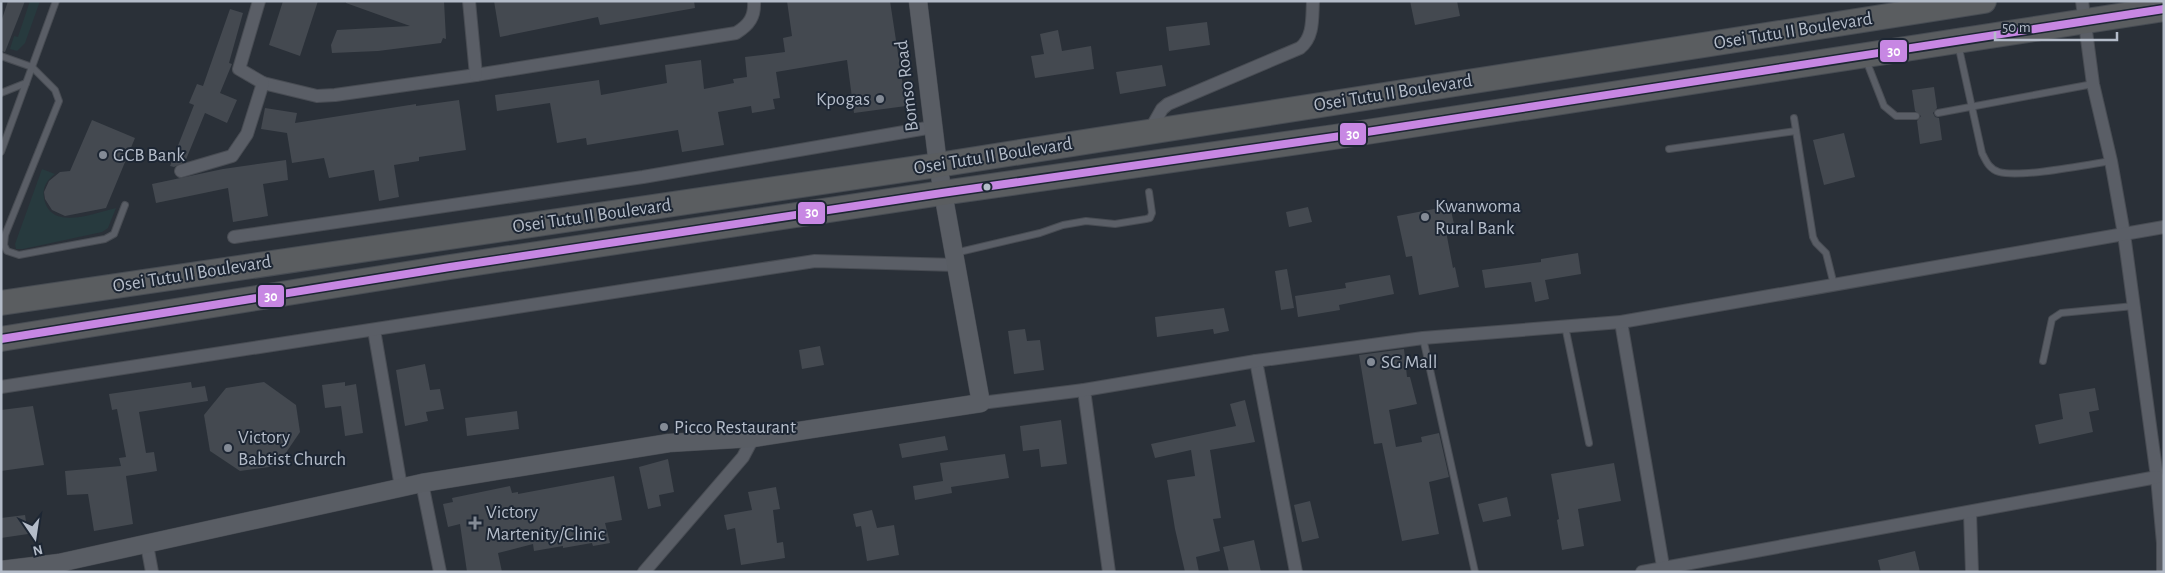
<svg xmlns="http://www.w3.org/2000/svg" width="2165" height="573" font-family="'Alegreya Sans',sans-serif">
	<rect width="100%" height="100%" fill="#2a3038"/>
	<g fill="#273a3e">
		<polygon points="30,1 40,1 25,43 17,51 10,49 14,36 18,37"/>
		<path d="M 42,169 L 55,174 C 47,180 42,187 44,198 C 50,232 94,213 116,208 L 108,228 L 102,232 L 23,249 L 16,249 L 15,244 Z"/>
	</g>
	<g fill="#444950">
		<polygon points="8,1 25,1 5,52 1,51 1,22"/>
		<polygon points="283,1 318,1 300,56 269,45"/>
		<polygon points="346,1 444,1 446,39 443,38 441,43 378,51 332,53 331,45 337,30 410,26 346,3"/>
		<polygon points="494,1 694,1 695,8 600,25 598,17 500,37"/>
		<polygon points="787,1 890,1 906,106 854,113 847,60 776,72 780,98 773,99 775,109 752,113 751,106 718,112 724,145 682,152 678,130 587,145 586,138 557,143 550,103 497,111 495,95 599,80 601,95 667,83 665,65 701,60 704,89 734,83 733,79 747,77 745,57 785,52 783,38 792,36"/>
		<polygon points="1410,1 1457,1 1460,16 1415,25"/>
		<polygon points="230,9 243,13 229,63 232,64 220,93 237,100 227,123 205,113 185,162 174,167 170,166 194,105 189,103 197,84 203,86"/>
		<polygon points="1207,22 1210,45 1169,51 1166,27"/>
		<polygon points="1058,30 1062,51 1091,46 1094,69 1035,78 1031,56 1044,54 1040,34"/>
		<polygon points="1162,65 1166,86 1120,94 1116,72"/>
		<polygon points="1934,87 1937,108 1933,113 1935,117 1939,118 1942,140 1920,144 1917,121 1921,116 1915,111 1912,90"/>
		<polygon points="459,100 466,150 419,157 419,161 394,165 399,197 379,201 374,170 329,178 324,158 292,163 287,133 261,129 265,108 297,113 295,123 416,104 416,106"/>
		<polygon points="92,120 135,138 106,208 65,216 52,210 45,199 44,192 49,181 60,172 70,171"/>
		<polygon points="1844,133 1855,177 1824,185 1813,140"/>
		<polygon points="286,160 288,180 263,184 268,216 233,222 228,188 156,203 152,184 223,169"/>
		<polygon points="1450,206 1454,224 1445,226 1453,268 1455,267 1459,287 1419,295 1412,256 1406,257 1397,216"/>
		<polygon points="1308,207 1312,222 1289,227 1286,212"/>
		<polygon points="1578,253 1581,274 1545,280 1549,299 1535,302 1531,282 1485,288 1482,270 1541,262 1541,259"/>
		<polygon points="1287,269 1294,308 1281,310 1275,271"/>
		<polygon points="1390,275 1394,294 1339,305 1340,310 1298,317 1295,296 1346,288 1345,283"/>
		<polygon points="1224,308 1229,331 1214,334 1213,329 1157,337 1155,317"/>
		<polygon points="1025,329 1027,341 1040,340 1044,370 1014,374 1008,331"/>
		<polygon points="820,346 824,365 802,369 799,350"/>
		<polygon points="1404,349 1407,377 1410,377 1417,404 1389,410 1396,447 1422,442 1421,437 1439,433 1449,477 1429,482 1439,534 1402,541 1382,443 1374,444 1359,355"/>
		<polygon points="425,364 430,390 440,389 444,409 426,412 428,421 405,426 396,370"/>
		<polygon points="191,382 192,388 205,386 208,401 139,412 146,453 154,452 157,471 126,476 133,524 94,531 88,494 67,495 65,471 121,466 119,458 126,457 117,409 112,410 109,394"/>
		<polygon points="264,382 296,405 300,432 277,466 240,471 210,451 204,415 226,388"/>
		<polygon points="345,382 345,386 356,384 363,433 345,436 341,406 325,408 322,385"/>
		<polygon points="2095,388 2099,410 2089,412 2093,432 2039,444 2035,425 2063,419 2059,394"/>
		<polygon points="1245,400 1255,442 1210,450 1221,518 1213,519 1220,551 1196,557 1199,572 1185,572 1175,529 1167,480 1195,476 1191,450 1155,458 1151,444 1236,426 1230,404"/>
		<polygon points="33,406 44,465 1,471 1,410"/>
		<polygon points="517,411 519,429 467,436 465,418"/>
		<polygon points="1061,420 1067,464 1041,467 1039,449 1023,451 1020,426"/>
		<polygon points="945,436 948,450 902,458 899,444"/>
		<polygon points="1005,454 1009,478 951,487 952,493 915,500 913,486 943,481 940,463"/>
		<polygon points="668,459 674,492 659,495 661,506 648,509 639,467"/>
		<polygon points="1614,463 1621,501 1578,509 1584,546 1562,550 1557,520 1559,519 1551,474"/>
		<polygon points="614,476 622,520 605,523 610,543 593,546 592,543 563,548 563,546 534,551 533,544 498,553 502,572 467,572 460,524 448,527 443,504 453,502 452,498 510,486 512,493 518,492 518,494"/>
		<polygon points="776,487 780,509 773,510 777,543 783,542 785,558 741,565 735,528 727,530 724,515 752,510 748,492"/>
		<polygon points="1507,497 1511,516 1483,522 1478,504"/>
		<polygon points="1310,501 1319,538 1302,542 1294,505"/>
		<polygon points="872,510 877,528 894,525 899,555 867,561 861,526 856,527 853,514"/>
		<polygon points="25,515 28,534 1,538 1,518"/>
		<polygon points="1254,540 1261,572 1229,572 1223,547"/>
		<polygon points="1915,551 1920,572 1881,572 1878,560"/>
	</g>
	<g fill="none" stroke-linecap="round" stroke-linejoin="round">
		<defs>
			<g id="lane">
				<path d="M 1958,44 L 1982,153 C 1986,161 1989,169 1999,172 C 2020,178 2086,165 2111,161"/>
				<polyline points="1,56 32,67 55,90 59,101 5,235 4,245 7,251 19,255 105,239 114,234 125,205"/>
				<polyline points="1866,60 1884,106 1896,116 1916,116"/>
				<polyline points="1,93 26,83"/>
				<polyline points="1938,113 2093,84"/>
				<polyline points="1794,118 1813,237 1816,243 1826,253 1834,285"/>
				<polyline points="1669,149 1796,131"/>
				<polyline points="1,152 56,1"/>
				<polyline points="955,253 1040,233 1063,225 1086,221 1115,224 1146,219 1150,218 1152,213 1149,192"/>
				<polyline points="1565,326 1589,443"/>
				<polyline points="1423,338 1475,572"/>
				<polyline points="2043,361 2052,319 2061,313 2134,306"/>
			</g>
			<g id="street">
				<path d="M 259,1 L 239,69 L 263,83 L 317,96 L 335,95 L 476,75 L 736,33 C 749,25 755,17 754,1"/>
				<polyline points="469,1 476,75"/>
				<polyline points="2082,1 2093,84 2111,161 2124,234 2157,477 2163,543 2163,572"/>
				<path d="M 1149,132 L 1162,109 L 1168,104 L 1300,48 C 1314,37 1312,18 1313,1"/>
				<polyline points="181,171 232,156 247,134 263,83"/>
				<polyline points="234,237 643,177 933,127"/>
				<polyline points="1621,322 1664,572"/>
				<polyline points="374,330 401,487"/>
				<polyline points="1256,361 1296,572"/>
				<polyline points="1,387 815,261 956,265"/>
				<polyline points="1084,390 1109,572"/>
				<polyline points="981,403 1084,390 1256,361 1423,338 1621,322 2164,227"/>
				<polyline points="422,483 440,572"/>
				<polyline points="1970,513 1972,572"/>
				<polyline points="147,545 152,572"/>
				<polyline points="644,572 743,457 753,438"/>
				<polyline points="1642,572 2157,477"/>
			</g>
			<polyline id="secondary" points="1,570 59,563 422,483 669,443 753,438 981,403 938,165 918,1"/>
			<g id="highway">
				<polyline points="1,303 938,165 1984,1"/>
				<polyline points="1,339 450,267 942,193 1341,136 2164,9"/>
			</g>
		</defs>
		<use href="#lane" stroke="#484c53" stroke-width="8"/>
		<use href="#street" stroke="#484c53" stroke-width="14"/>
		<use href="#secondary" stroke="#484c53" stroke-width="19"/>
		<use href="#highway" stroke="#474c53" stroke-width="26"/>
		<use href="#lane" stroke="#5a5e66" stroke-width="6"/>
		<use href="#street" stroke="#5a5e66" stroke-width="12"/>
		<use href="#secondary" stroke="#595d64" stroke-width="18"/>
		<use href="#highway" stroke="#5a5d60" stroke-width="24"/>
		<defs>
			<polyline id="bus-1" points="1,339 450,267 942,193 1341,136 2164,9"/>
		</defs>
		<use href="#bus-1" stroke="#1d2633" stroke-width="11"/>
		<use href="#bus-1" stroke="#c787e3" stroke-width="8"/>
	</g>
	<g fill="#848b96" stroke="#1d2633" stroke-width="2">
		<circle cx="880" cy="99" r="5"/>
		<circle cx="103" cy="155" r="5"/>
		<circle cx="1425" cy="217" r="5"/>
		<circle cx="1371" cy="362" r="5"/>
		<circle cx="664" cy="427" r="5"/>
		<circle cx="228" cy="448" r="5"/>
		<path d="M472.5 515.5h5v5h5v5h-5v5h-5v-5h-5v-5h5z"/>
	</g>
	<circle fill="#b4bcc9" stroke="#1d2633" stroke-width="2" cx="987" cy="187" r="4.5"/>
	<g text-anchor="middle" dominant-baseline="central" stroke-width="4" stroke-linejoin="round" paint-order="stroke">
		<g font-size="19" fill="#b4bcc9" stroke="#1d2633">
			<text transform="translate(1793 31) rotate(-9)">Osei Tutu II Boulevard</text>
			<text transform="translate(907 86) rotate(-97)">Bomso Road</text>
			<text transform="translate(1393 93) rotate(-9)">Osei Tutu II Boulevard</text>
			<text transform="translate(993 156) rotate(-9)">Osei Tutu II Boulevard</text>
			<text transform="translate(592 216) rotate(-8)">Osei Tutu II Boulevard</text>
			<text transform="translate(192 274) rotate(-9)">Osei Tutu II Boulevard</text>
		</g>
		<g font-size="19" fill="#b4bcc9" stroke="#1d2633" text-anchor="start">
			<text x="870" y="99" text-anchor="end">Kpogas</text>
			<text x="113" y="155">GCB Bank</text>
			<text x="1435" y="206">Kwanwoma<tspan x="1435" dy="22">Rural Bank</tspan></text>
			<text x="1381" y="362">SG Mall</text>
			<text x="674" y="427">Picco Restaurant</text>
			<text x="238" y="437">Victory<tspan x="238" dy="22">Babtist Church</tspan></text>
			<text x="486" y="512">Victory<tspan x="486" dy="22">Martenity/Clinic</tspan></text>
		</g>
	</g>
	<g stroke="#1d2633" stroke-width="2">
		<rect x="1879" y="39" width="29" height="24" rx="5" fill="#c787e3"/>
		<rect x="1339" y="122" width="28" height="24" rx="5" fill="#c787e3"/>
		<rect x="797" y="201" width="29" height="24" rx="5" fill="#c787e3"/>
		<rect x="257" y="284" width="28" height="24" rx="5" fill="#c787e3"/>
	</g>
	<g font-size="14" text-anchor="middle" font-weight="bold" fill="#fff">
		<text x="1894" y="56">30</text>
		<text x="1353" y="139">30</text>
		<text x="812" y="217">30</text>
		<text x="271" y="301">30</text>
	</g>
	<rect width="2165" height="573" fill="none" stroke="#b4bcc9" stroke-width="5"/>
	<g transform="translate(35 538) rotate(167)" stroke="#1d2633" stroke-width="4" paint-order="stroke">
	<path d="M0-4L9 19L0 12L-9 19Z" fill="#b4bcc9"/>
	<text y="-8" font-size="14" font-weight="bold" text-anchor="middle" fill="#b4bcc9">N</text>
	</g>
	<path d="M1995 32v8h122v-8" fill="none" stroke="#b4bcc9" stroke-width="2.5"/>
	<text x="2002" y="32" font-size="15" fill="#b4bcc9" stroke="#1d2633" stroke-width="4" paint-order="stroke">50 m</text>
</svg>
